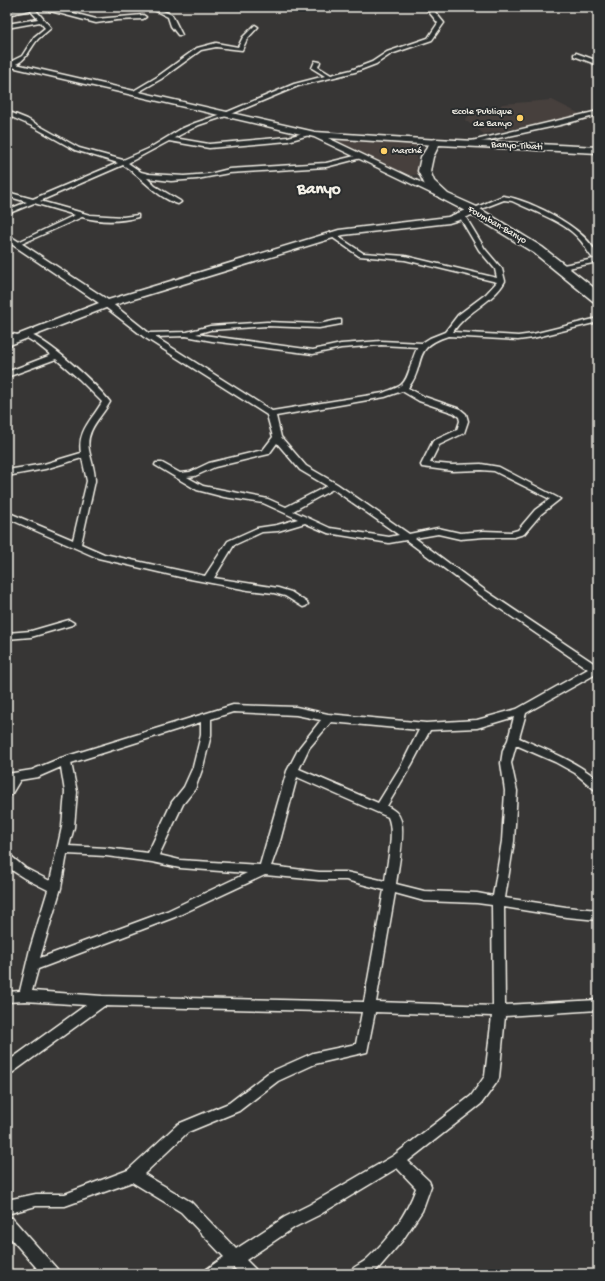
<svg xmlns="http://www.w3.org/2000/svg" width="605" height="1281" font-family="'Gochi Hand',sans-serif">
	<rect width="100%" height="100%" fill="#373635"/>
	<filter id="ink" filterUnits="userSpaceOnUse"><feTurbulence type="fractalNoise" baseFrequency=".025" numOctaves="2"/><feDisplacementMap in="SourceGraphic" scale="8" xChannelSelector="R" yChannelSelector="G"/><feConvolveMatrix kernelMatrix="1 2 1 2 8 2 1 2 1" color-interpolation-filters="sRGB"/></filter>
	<g filter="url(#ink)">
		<g fill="#47413e">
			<polygon points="552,100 584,116 484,134 465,120 473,111 498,110 502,104"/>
			<polygon points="337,139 416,143 417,159 420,174 406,176 332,142"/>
		</g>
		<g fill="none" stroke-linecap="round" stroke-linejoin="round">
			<defs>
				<g id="street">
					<path d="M 27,7 L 50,7 L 96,19 L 143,15 L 146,17 L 143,19 L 117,20 L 96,23 L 43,9 L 35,9 L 51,28 C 47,32 42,35 38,39 C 29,49 25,66 8,65 L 8,63 L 22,56 L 34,37 L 45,28 L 40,22 L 7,28 L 7,24 L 38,19 L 30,10 L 7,15 L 7,11 Z"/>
					<polygon points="148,7 155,7 172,15 182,35 178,35 171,26 168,17"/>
					<path d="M 425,7 L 431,7 L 444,23 L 432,40 L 391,54 L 376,64 L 355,72 L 298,86 L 229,115 L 199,125 L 174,138 L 209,144 L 288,137 L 307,132 L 310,134 L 309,135 L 288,141 L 209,148 L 169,141 L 128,163 L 141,172 L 149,174 L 184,176 L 209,174 L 229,169 L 326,163 L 359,155 L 361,156 L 361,158 L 326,167 L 229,173 L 197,179 L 171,181 L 147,178 L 155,186 L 180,201 L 181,202 L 178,204 C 156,197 142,177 123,165 L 40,201 L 90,215 L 123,217 L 138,215 L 138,217 C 120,222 100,222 82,217 L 19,245 L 14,244 L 75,215 L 34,203 L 7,214 L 7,210 L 27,202 L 7,196 L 7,192 L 33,199 L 118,163 L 75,150 L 32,126 L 7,115 L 7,111 L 27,119 L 79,148 L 123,160 L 148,149 L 181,129 L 195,123 L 225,113 L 294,84 L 325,76 L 312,68 L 315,61 L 320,62 L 318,67 L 331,75 L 351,70 L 372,62 L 387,52 L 428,38 L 438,23 Z"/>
					<polygon points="255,25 258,27 247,39 242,50 216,47 201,50 161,79 135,94 130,93 157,77 197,48 216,43 238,47 243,37"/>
					<polygon points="576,53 598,61 598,65 574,56 574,54"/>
					<polygon points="598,111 598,115 560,125 466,145 463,143"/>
					<path d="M 503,196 C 529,199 598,233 598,262 L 558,270 L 558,266 L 594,259 C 588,254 586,247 581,241 C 565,221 534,212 512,201 L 504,200 L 473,212 L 470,210 Z"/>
					<path d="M 462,214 L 465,216 L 485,249 L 502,269 L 505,281 C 493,303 466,311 453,332 L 518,336 L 533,334 L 598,318 L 598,322 L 533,338 L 518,340 L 448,336 C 410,348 427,365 408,388 L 425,397 L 460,409 L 466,414 L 468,421 L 464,433 L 439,445 L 430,463 L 452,465 L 481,464 L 499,467 L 560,499 L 541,514 L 524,534 L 514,537 L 484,537 L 460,539 L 438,534 L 415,538 L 486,591 L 598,666 L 598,674 L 596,674 L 526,713 L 519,738 C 547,750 574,760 598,780 L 598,790 L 594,789 L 575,773 L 555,762 L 516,745 L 511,763 L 517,791 L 514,841 L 505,898 L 566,907 L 598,910 L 598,920 L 566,917 L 504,907 L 505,1005 L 598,1000 L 598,1010 L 505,1016 L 499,1078 L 497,1082 L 481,1104 L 408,1161 L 429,1181 L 431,1186 L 422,1211 L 402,1241 L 377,1270 L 370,1274 L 349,1274 C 352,1266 361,1265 367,1259 C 388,1240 407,1214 416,1188 L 397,1168 L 319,1215 L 295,1227 L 246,1260 L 255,1269 L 257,1274 L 240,1274 L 234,1268 L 225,1274 L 205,1274 L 207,1269 L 224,1257 L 181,1212 L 132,1182 L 65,1206 L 36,1206 L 7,1214 L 7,1200 L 36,1194 L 65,1194 L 128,1170 L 178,1124 L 229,1103 L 268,1073 L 313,1053 L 356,1044 L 362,1012 L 104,1006 L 12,1073 L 7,1075 L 7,1062 L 86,1005 L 25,1001 L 7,1002 L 7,992 L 20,991 L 30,949 L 48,890 L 24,878 L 7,867 L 7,855 L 11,856 L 25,868 L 50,881 L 62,827 L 65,792 L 61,767 L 38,777 L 20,780 L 11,795 L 7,796 L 7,774 L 32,770 L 61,758 L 233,705 L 296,707 L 328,714 L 426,723 L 477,720 L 517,709 L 588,669 L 480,595 L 406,540 L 389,543 L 328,533 L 305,523 L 278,531 L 262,532 L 234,545 L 214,578 L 278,588 L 291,592 L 306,602 L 308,604 L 306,606 L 303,607 L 285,596 L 274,593 L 248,590 L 180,577 L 98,558 L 7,518 L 7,512 L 73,540 L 87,481 L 82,458 L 45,469 L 7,476 L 7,470 L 44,464 L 81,453 C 77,431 92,420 102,402 L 79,379 L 56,359 L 7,377 L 7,372 L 51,355 L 37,344 L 22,335 L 26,333 C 48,339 96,384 110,402 C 101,418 85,430 89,450 C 91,460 95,470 95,481 L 81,544 L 104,554 L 205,576 L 228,541 L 257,528 L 277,525 L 298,519 L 263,503 L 224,497 L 197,490 L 155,465 L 156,463 L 162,463 L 180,473 L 190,472 L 209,463 L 263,450 L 273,437 L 267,415 L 144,337 L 104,306 L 104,302 L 110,302 L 149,333 L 187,332 L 210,326 L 267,322 L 319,324 L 338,320 L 341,320 L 341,324 L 319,328 L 267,326 L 210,330 L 196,334 L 313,350 L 341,344 L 381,341 L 422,343 L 430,338 L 445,332 L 458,315 L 486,294 L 497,282 L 405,260 L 359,256 L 329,235 L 334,234 L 363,253 L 405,256 L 497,278 L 495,269 L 479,250 L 459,216 ZM 186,336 L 212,341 L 313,354 L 341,348 L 381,345 L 418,347 C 411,357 410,379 401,385 C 396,389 389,390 383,393 L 272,411 L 155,337 ZM 402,391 L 419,401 L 454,413 L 459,417 L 460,421 L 457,430 L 433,441 L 421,465 L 422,467 L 452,471 L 481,470 L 494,471 L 550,499 L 535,510 L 518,530 L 511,532 L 484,531 L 460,533 L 438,528 L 409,534 L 337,484 L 306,466 L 281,437 L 276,416 L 385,397 ZM 277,443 L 300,470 L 327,486 L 286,507 L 268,499 L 203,486 L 187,477 L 195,476 L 215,467 L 269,454 ZM 333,489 L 399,535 L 389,537 L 330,528 L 293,511 ZM 233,712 L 296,715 L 321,720 L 299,748 L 287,771 L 260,865 L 180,860 L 159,855 L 183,804 L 195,789 L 203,767 L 211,735 L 211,719 ZM 514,717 L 508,740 L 503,750 L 501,763 L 505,791 L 502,841 L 493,896 L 477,893 L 424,891 L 396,884 C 398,869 405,835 401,821 C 399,813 394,810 387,806 L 412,764 L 430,730 L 477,728 ZM 201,722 L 201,735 L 193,767 L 184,787 L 172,802 L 148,853 L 106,848 L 69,846 L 74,827 L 77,792 L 71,763 ZM 331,722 L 419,730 L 402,764 L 378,803 L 299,769 L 309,748 ZM 297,777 L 388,817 C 395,832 387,864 385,881 L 346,872 L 319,872 L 271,866 L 280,841 ZM 67,854 L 106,856 L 152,862 L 180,868 L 247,873 L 167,911 L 40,958 L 61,888 ZM 265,875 L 319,880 L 346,880 L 384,890 L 364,1002 L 102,996 L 32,991 L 38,969 L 175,917 ZM 395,893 L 424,901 L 477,903 L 492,905 L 493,1006 L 376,1002 ZM 375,1012 L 492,1016 L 485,1076 L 471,1096 L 393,1156 L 309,1205 L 285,1217 L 236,1249 L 191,1202 L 144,1174 L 188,1132 L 239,1111 L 278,1081 L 315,1064 L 367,1052 Z"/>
					<polygon points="7,333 23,336 24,338 20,340 7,337"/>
					<polygon points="69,620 74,623 72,625 31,637 7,639 7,633 31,631"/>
					<polygon points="7,1216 12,1218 57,1269 59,1274 42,1274 7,1234"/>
				</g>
				<g id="secondary">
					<polygon points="7,62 315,132 439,140 440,142 439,144 436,145 328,138 449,196 444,199 441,198 314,137 7,66"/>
					<path d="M 473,207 L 478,210 C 471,217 459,220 449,223 L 343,235 L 111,306 L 7,346 L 7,339 L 99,303 L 7,241 L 7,234 L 108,300 L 339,230 L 448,217 Z"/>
				</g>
				<polygon id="highway" points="436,139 598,147 598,153 439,145 433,157 430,171 434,181 448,194 477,207 542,247 598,291 598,302 593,301 534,253 469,213 440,198 425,185 418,171 421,157 432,140"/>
			</defs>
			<use href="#street" stroke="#f4f1e8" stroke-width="3"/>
			<use href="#secondary" stroke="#f4f1e8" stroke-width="3"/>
			<use href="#highway" stroke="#f4f1e8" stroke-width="3"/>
			<use href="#street" fill="#2a2d2e" fill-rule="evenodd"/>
			<use href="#secondary" fill="#2a2d2e" fill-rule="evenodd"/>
			<use href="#highway" fill="#2a2d2e" fill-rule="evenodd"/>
		</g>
	</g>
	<g fill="#ffd166" stroke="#2a2d2e" stroke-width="1.5">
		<circle cx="520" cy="118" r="4"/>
		<circle cx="384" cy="151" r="4"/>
	</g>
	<g text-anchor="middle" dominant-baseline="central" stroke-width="4" stroke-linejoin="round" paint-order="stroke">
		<g font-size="10" fill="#f4f1e8" stroke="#2a2d2e" text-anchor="end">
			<text x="512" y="112">Ecole Publique<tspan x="512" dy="12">de Banyo</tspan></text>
			<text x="392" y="151" text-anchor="start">Marché</text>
		</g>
		<g font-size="10" fill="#f4f1e8" stroke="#2a2d2e">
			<text transform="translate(517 146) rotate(3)">Banyo-Tibati</text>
			<text transform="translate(497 225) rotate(30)">Foumban-Banyo</text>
		</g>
		<g font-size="17" font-weight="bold" fill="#f4f1e8" stroke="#2a2d2e">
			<text x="319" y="190">Banyo</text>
		</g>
	</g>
	<rect width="605" height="1281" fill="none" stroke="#2a2d2e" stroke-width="24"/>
	<rect x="12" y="12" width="581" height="1257" fill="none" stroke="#f4f1e8" stroke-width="1.5" filter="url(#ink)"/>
</svg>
